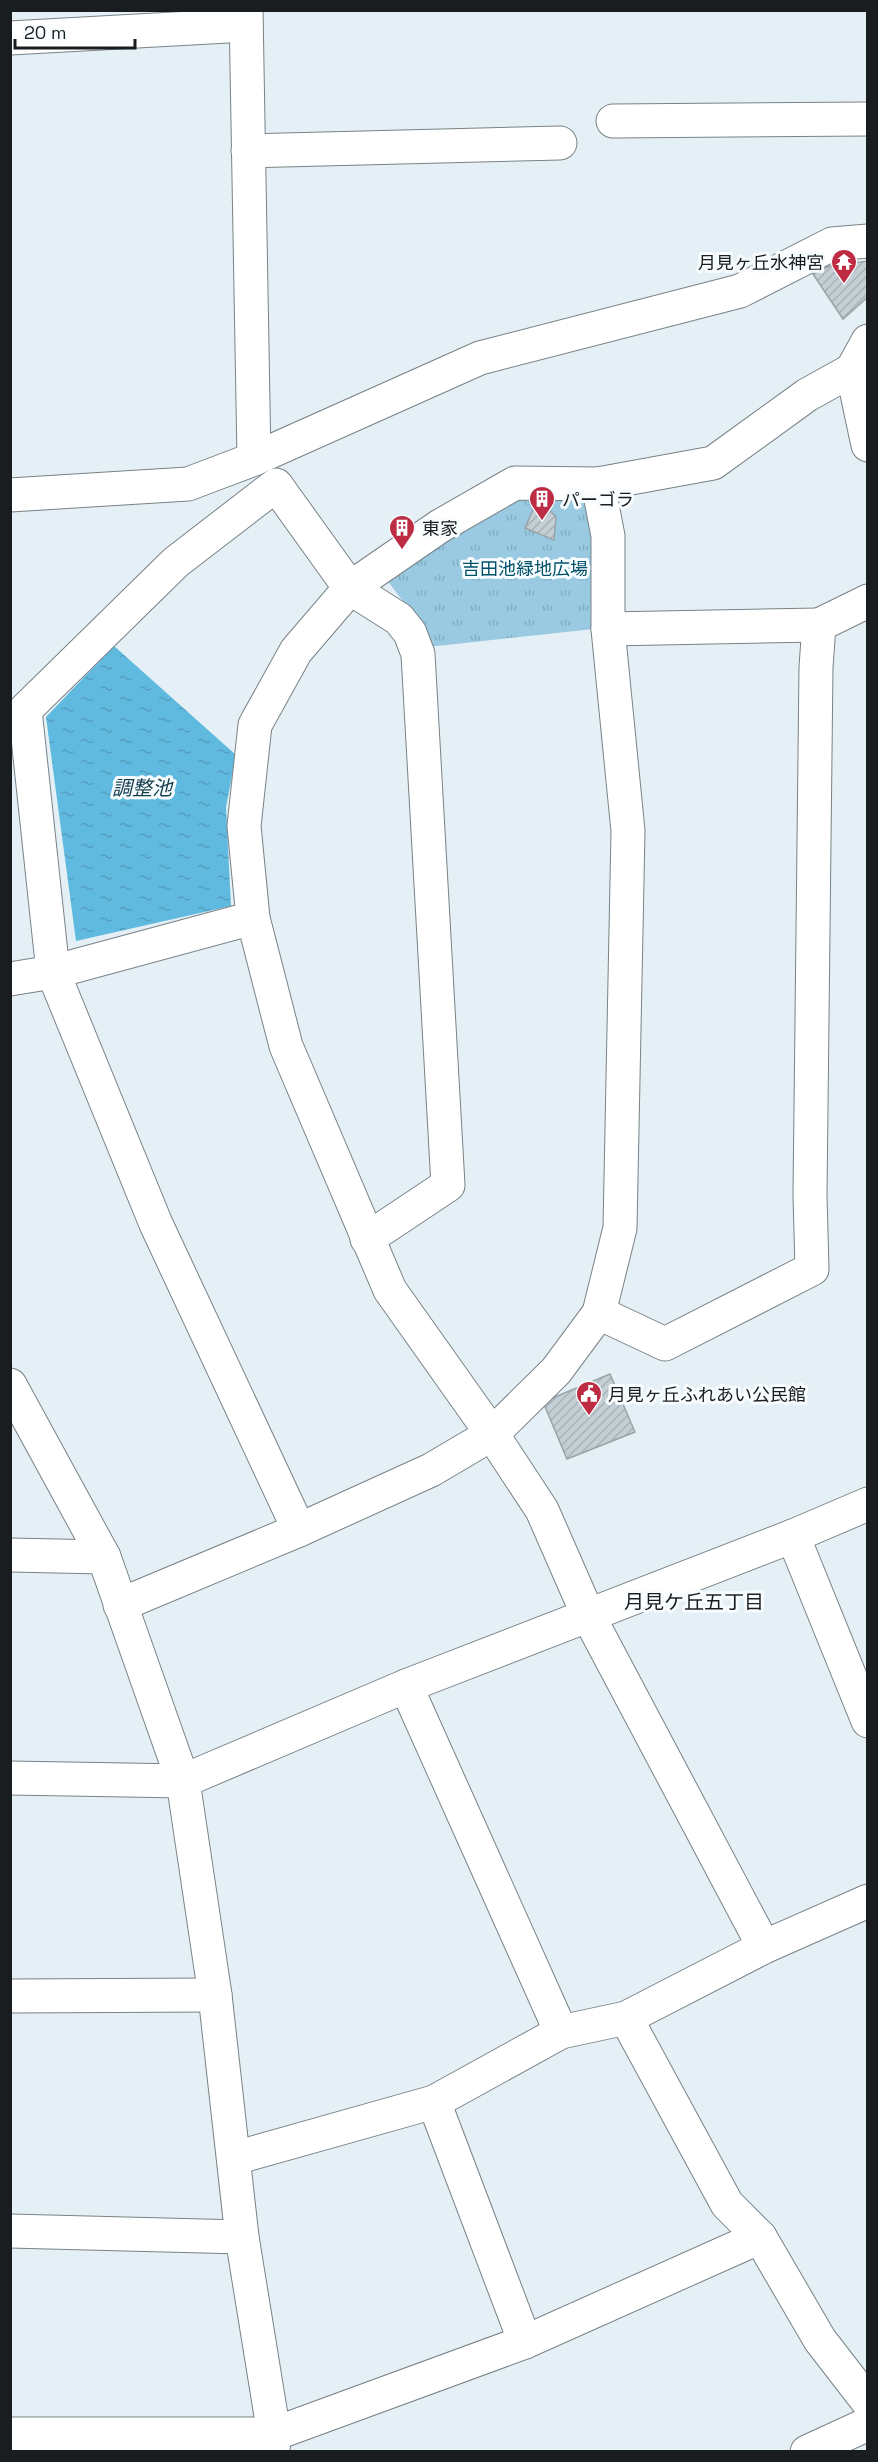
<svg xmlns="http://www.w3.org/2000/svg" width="878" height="2462" font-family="'Space Grotesk','Noto Sans JP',sans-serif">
	<defs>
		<pattern id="grass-tufts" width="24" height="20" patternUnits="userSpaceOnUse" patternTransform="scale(1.5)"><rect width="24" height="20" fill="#99cae1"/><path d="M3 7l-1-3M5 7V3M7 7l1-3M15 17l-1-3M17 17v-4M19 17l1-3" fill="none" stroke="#83adc1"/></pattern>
		<pattern id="water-ripples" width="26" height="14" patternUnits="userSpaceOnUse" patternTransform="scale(1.5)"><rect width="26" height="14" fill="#60badf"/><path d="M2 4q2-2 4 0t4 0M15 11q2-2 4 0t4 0" fill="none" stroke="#539fbf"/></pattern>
		<pattern id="building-hatch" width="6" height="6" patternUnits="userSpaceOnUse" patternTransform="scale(1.5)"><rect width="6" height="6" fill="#c4cfd5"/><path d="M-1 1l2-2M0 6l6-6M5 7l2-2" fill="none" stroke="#a8b1b6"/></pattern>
	</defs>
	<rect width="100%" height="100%" fill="#e4f0f5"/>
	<polygon fill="url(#grass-tufts)" points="529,488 582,488 595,540 594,629 428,647 419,622 380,571"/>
	<polygon fill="url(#water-ripples)" points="114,646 236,755 226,807 231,906 76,941 46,717"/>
	<g fill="url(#building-hatch)" stroke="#99a4a9" stroke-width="1.5">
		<polygon points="868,261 868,297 843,319 813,274 829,266"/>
		<polygon points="538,498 556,517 554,540 525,528"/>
		<polygon points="610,1374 635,1432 567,1459 543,1402"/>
	</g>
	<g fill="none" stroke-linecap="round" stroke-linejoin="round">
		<defs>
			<g id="minor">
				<polyline points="246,10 254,459"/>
				<polyline points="10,38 246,25"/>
				<polyline points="613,121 868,119"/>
				<polyline points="248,151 560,143"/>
				<polyline points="852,370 868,445"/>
				<polyline points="10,495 188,484 254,459 480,358 740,291 832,244 868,241"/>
				<polyline points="608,629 819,625"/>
				<polyline points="10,979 53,972 253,918"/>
				<polyline points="599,1313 665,1344 812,1269 810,1196 816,667 819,625 868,601"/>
				<polyline points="10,1385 104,1557 183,1781 215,1995 242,2237 274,2434 273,2452"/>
				<polyline points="299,1530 156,1224 53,972 25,710 176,562 276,485 350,588 399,619 410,633 418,654 448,1185 367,1239"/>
				<polyline points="793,1536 868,1721"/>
				<polyline points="10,1555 104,1557"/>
				<polyline points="120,1605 299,1530 431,1470 492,1434 556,1371 599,1313 620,1228 628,831 608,629 608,536 598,484"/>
				<polyline points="406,1686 561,2032"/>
				<polyline points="10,1778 183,1781 406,1686 793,1536 868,1504"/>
				<polyline points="764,1947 588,1615 542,1510 492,1434 390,1290 286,1046 253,918 244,826 255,725 296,651 350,588 440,526 515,483 598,484 713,463 807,395 852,370 868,341"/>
				<polyline points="10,1996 215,1995"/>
				<polyline points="626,2018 727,2204 760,2237 820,2340 868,2402"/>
				<polyline points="434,2102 525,2342"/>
				<polyline points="235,2158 434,2102 561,2032 626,2018 764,1947 868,1901"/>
				<polyline points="10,2231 242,2237"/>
				<polyline points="10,2434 274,2434 525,2342 760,2237"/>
				<polyline points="807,2452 868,2424"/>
			</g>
		</defs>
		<use href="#minor" stroke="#788287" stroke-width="35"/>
		<use href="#minor" stroke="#fff" stroke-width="33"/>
	</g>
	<defs>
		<symbol id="temple-pin" viewBox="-11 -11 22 30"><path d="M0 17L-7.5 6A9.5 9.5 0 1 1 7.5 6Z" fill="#bd2c42" stroke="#f7fcfe"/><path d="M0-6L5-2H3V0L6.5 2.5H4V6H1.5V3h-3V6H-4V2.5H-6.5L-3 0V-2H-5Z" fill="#fff"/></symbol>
		<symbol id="building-pin" viewBox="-11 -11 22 30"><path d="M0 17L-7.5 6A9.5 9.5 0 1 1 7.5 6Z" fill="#bd2c42" stroke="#f7fcfe"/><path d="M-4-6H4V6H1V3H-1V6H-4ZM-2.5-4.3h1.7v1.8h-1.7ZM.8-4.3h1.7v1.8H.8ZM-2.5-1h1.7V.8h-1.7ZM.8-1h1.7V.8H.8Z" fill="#fff"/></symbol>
		<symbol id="civic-pin" viewBox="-11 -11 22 30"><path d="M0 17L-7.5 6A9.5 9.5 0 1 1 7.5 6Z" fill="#bd2c42" stroke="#f7fcfe"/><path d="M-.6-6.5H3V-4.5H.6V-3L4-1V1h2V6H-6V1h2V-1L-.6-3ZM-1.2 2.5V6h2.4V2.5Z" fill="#fff"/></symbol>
	</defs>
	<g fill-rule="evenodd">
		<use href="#temple-pin" x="829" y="247" width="30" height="40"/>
		<use href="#building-pin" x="527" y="484" width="30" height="40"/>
		<use href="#building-pin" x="387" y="513" width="30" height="40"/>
		<use href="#civic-pin" x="574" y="1379" width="30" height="40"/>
	</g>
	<g text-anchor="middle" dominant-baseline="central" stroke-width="6" stroke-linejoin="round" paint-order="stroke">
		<g font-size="18" fill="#191d1f" stroke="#f7fcfe" text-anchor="start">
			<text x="824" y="262" text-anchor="end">月見ヶ丘水神宮</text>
			<text x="562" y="499">パーゴラ</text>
			<text x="422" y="528">東家</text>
			<text x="608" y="1394">月見ヶ丘ふれあい公民館</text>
		</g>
		<g font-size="18" fill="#005069" stroke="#f7fcfe">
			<text x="525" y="568">吉田池緑地広場</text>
		</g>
		<g font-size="20" font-style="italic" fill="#143d4d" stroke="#f7fcfe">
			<text x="142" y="788">調整池</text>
		</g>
		<g font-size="20" fill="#191d1f" stroke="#f7fcfe">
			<text x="694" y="1602">月見ケ丘五丁目</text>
		</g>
	</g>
	<rect width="878" height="2462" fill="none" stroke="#191d1f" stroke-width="24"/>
	<path d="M15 39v9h120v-9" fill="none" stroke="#191d1f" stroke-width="3"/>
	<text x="24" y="39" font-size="18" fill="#191d1f" stroke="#f7fcfe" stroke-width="4.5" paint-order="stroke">20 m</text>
</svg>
